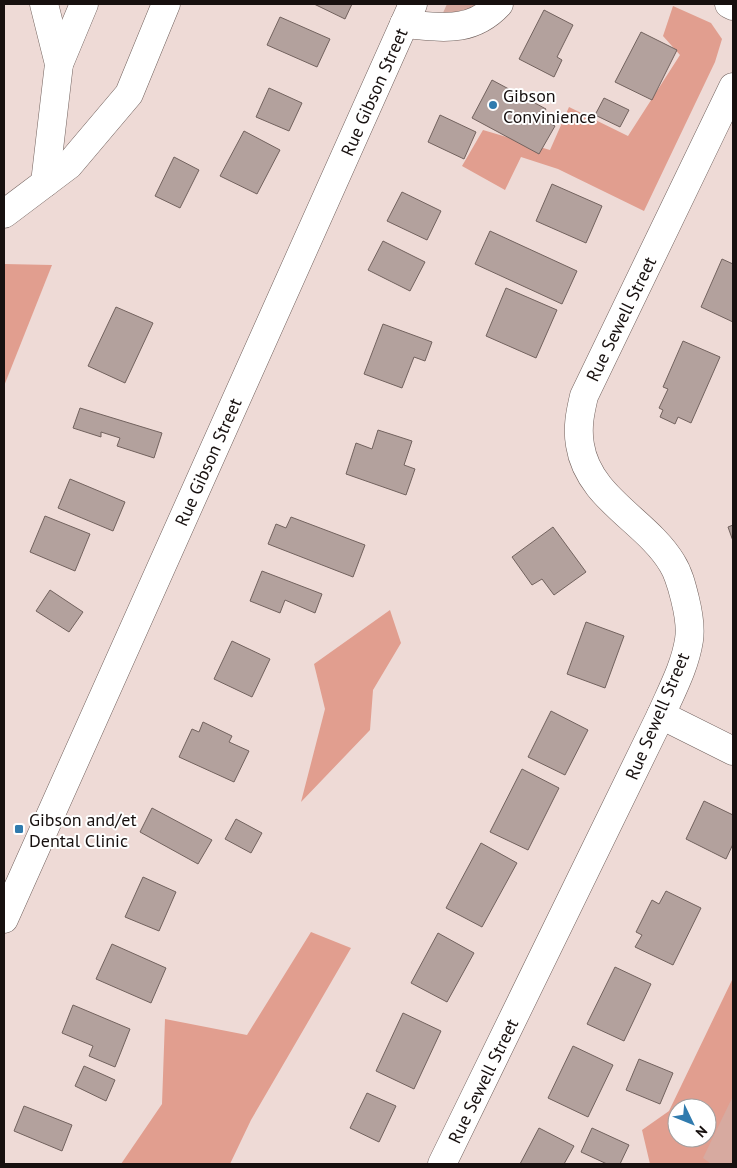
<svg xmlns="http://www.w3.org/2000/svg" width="737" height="1168" font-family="'PT Sans',sans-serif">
	<rect width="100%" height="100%" fill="#eedad6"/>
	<g fill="#d7aaa0">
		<polygon points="447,4 475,4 473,8 442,15"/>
		<polygon points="733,1021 733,1164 692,1164 707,1138 707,1108"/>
	</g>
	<g fill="#e19e8f" fill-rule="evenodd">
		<polygon points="673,6 711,23 722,39 715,62 644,211 558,169 521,157 505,190 462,166 483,130 550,150 569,107 628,136 680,55 663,36"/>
		<polygon points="4,264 52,265 4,386"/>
		<polygon points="390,610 401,643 373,690 370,730 301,802 325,709 314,664"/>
		<polygon points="311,932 351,948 251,1120 230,1164 121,1164 162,1104 165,1019 247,1035"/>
		<path d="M 733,978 L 733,1096 L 703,1158 L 711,1164 L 650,1164 L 642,1130 L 669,1111 ZM 677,1108 L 707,1108 L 707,1138 L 677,1138 Z"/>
	</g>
	<g fill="#b3a19d" stroke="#72625e">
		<polygon points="314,4 352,4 345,19"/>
		<polygon points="544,10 573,25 557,57 562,60 554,77 519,59"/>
		<polygon points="280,17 330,39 317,67 267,45"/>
		<polygon points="641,32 677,50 652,100 615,82"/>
		<polygon points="492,80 546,109 541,119 555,126 539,154 472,118"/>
		<polygon points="269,88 302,103 289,131 256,117"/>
		<polygon points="604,98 629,110 620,127 595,115"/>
		<polygon points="440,115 476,132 464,159 428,142"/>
		<polygon points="244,131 280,150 257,194 220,176"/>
		<polygon points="174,157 199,170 180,208 155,196"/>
		<polygon points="552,184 602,206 586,243 536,221"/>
		<polygon points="402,192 441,211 427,240 387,221"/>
		<polygon points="490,231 577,271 562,304 475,264"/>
		<polygon points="383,241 425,262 410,291 368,270"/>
		<polygon points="722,259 733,264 733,322 701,307"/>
		<polygon points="506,288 557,310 536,358 486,336"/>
		<polygon points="116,307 153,323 125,383 88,366"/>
		<polygon points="383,324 432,342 425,361 414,357 402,388 364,374"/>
		<polygon points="683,341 720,357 691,423 678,417 675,424 660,417 663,410 659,408 668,389 663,387"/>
		<polygon points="80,408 162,433 154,458 117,446 120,438 101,432 101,437 73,428"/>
		<polygon points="378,430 412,441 404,465 415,469 406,495 346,474 356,443 372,449"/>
		<polygon points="70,479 125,502 113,531 58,508"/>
		<polygon points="45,516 90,534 75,571 30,552"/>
		<polygon points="291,517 365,545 353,577 268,544 276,524 286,528"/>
		<polygon points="733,525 733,541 728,527"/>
		<polygon points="553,527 586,572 554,595 542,579 532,585 512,557"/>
		<polygon points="262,571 322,594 315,613 285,600 280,613 250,601"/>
		<polygon points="50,590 83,612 69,632 36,611"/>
		<polygon points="586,622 624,636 605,688 567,674"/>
		<polygon points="232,641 270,659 252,697 214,679"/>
		<polygon points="551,711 588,730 565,775 528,757"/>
		<polygon points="203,722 232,736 229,742 249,751 234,782 179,757 192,729 199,732"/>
		<polygon points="522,769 559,788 528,850 490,832"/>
		<polygon points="704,801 733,815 733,844 726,859 686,839"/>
		<polygon points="152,808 212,840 198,864 140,832"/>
		<polygon points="236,819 262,833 251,853 225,839"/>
		<polygon points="481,843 517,863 482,927 446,908"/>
		<polygon points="143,877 176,892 159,931 125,917"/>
		<polygon points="666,891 701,908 673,965 635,947 642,935 636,932 652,900 659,904"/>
		<polygon points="438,933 474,953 447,1002 411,983"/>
		<polygon points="112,944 166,968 151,1003 96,979"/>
		<polygon points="615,967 651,984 624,1041 587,1024"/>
		<polygon points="73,1005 130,1029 115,1067 89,1056 93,1046 62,1033"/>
		<polygon points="403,1013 441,1031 414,1089 376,1071"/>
		<polygon points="573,1046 613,1065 588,1117 548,1098"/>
		<polygon points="639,1059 673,1073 660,1104 626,1090"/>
		<polygon points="84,1066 115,1080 106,1101 75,1086"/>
		<polygon points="367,1093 396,1106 379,1142 350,1128"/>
		<polygon points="24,1106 72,1125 62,1151 14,1131"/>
		<polygon points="539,1128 574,1146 564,1164 520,1164"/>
		<polygon points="592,1128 629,1145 620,1164 607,1164 581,1152"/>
	</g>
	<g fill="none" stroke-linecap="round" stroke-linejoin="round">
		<defs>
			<g id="minor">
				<polyline points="44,4 59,64"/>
				<polyline points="729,4 733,6"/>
				<path d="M 404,24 C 441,27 471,34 499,4"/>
				<polyline points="45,183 59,64 84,4"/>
				<polyline points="4,214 69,165 129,94 166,4"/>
				<polyline points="661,715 733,751"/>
				<path d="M 442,1164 L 661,715 C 672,690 685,666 689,640 C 691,627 688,611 685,599 C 682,587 679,574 672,563 C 647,521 588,498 580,445 C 577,428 580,413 584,396 L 733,87"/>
			</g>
			<polyline id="major" points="4,919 413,4"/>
		</defs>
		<use href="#minor" stroke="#70605c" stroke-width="29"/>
		<use href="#major" stroke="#70605c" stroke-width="29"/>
		<use href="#minor" stroke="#fff" stroke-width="28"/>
		<use href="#major" stroke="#fff" stroke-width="28"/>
	</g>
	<g fill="#307bae" stroke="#fff" stroke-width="2">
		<circle cx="493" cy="105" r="5"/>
		<rect x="14" y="824" width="10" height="10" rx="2.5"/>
	</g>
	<g text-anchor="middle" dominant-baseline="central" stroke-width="4" stroke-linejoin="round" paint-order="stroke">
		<g font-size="18" fill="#17100f" stroke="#fff">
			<text transform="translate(374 92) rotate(-66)">Rue Gibson Street</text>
			<text transform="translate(621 319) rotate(-64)">Rue Sewell Street</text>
			<text transform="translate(208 462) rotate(-66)">Rue Gibson Street</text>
			<text transform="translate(657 716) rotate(-67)">Rue Sewell Street</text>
			<text transform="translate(483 1081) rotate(-64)">Rue Sewell Street</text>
		</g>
		<g font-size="18" fill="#17100f" stroke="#fff" text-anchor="start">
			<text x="503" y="95">Gibson<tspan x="503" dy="21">Convinience</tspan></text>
			<text x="29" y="819">Gibson and/et<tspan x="29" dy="21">Dental Clinic</tspan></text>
		</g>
	</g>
	<rect width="737" height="1168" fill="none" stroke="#17100f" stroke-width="10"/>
	<g transform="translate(692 1123) rotate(133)"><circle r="24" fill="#ffffff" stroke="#a29f9f"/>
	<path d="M0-4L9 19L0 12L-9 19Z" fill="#307bae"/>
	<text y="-8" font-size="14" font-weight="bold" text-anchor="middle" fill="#17100f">N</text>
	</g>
</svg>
